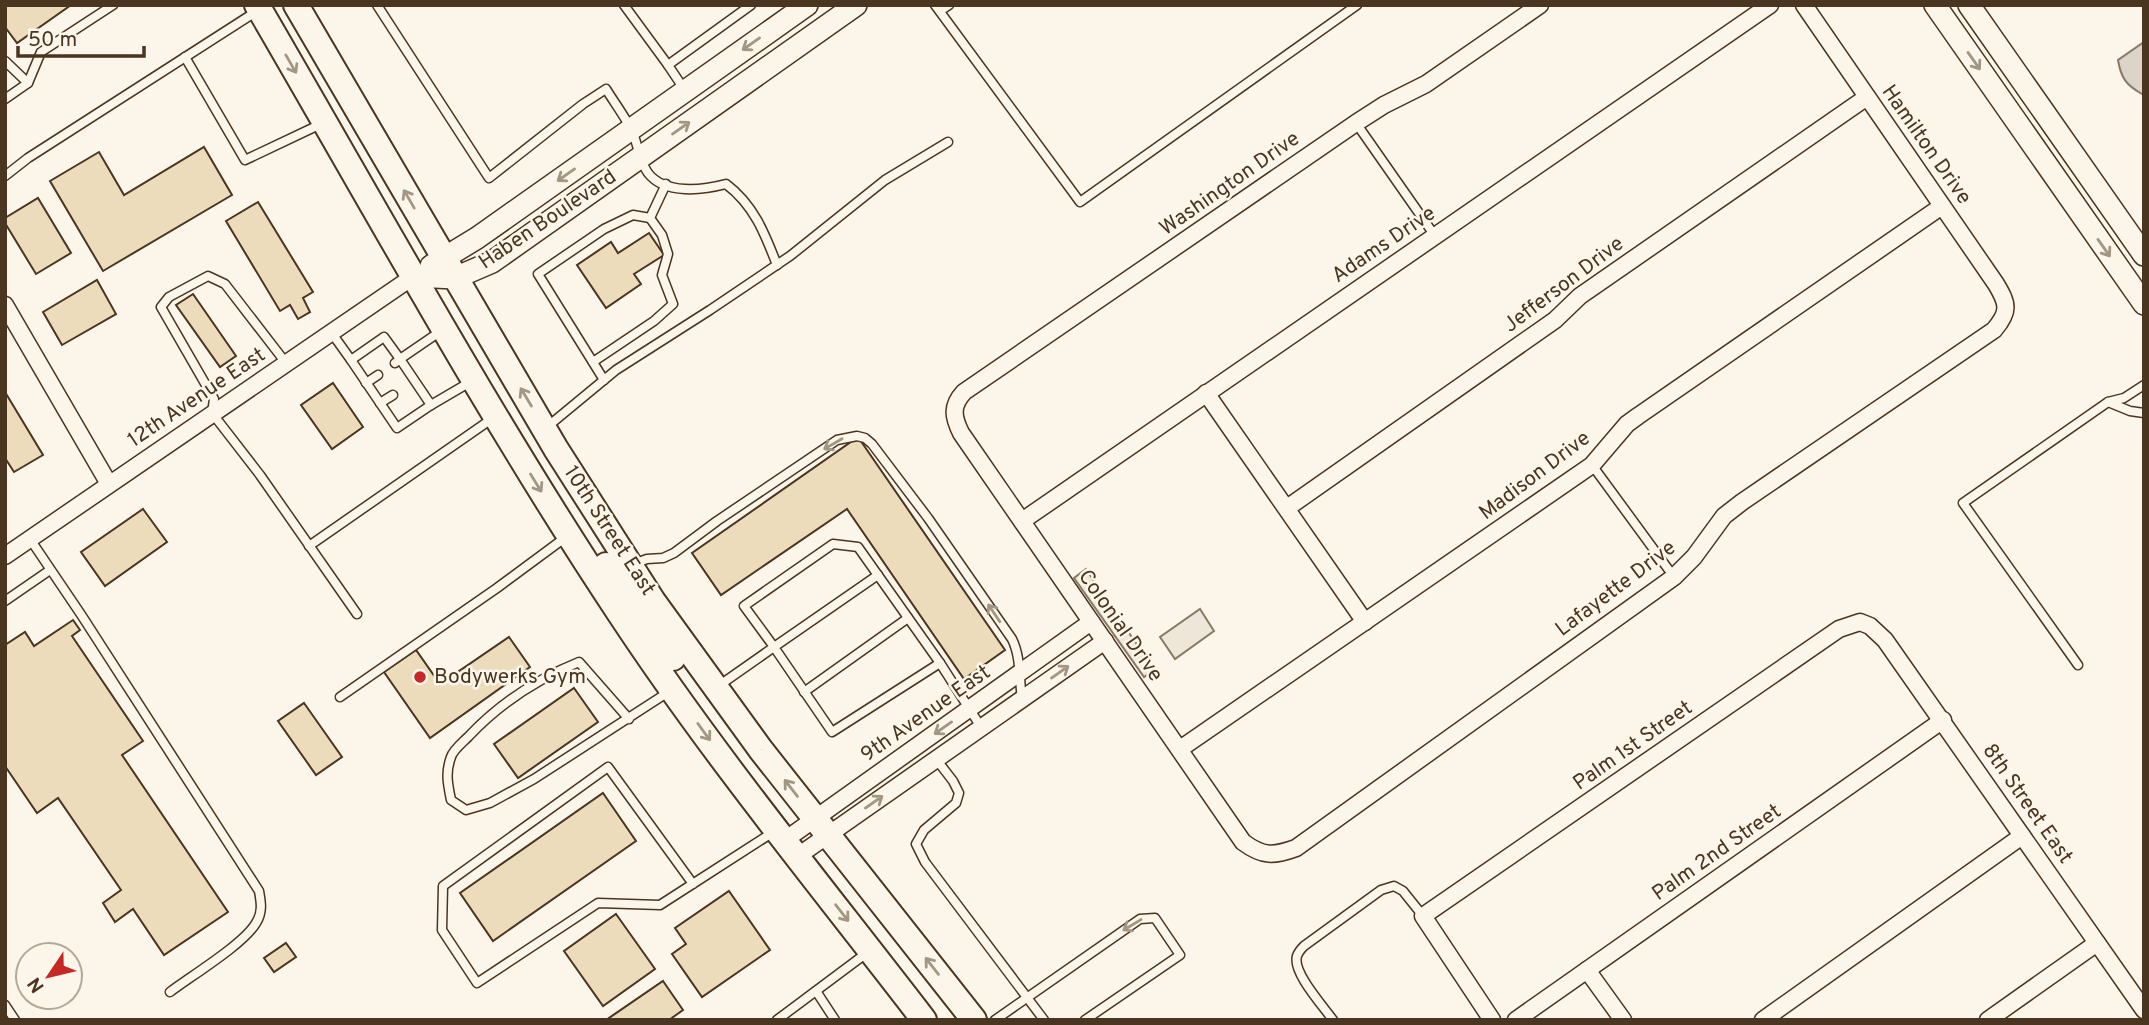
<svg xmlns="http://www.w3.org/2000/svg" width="2149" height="1025" font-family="Overpass,sans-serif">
	<rect width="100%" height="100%" fill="#fbf6e9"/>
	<polygon fill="#ede6d9" stroke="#887966" stroke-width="2" points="1200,609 1214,631 1175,659 1160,637"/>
	<polygon fill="#ede7d9" stroke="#887966" stroke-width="2" points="1086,569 1154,670 1144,677 1074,578"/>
	<path fill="#dcd4c6" stroke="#887966" stroke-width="2" d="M 2144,42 L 2144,94 L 2142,94 C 2126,85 2121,78 2118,60 Z"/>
	<g fill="#ecdcbc" stroke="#4a3520" stroke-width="2">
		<polygon points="5,5 71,5 17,43 5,27"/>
		<polygon points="204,147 232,195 103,271 50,181 99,152 124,195"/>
		<polygon points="38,198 71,253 36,274 5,223 5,218"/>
		<polygon points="258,202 313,292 303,298 310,312 298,319 290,305 280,311 226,221"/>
		<polygon points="649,233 664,255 634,274 641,284 606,308 577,265 611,242 618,253"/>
		<polygon points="97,280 116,314 62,345 43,312"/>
		<polygon points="193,294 236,356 220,367 176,305"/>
		<polygon points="333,383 363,427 332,449 301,405"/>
		<polygon points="5,392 43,455 14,472 5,458"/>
		<polygon points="858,437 1005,650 964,679 847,509 721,595 692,553"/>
		<polygon points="143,509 167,542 105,586 81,552"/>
		<polygon points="73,620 80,630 72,636 143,741 122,755 228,912 164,955 133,909 115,922 103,903 121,890 58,798 37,813 5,766 5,645 25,632 34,646"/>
		<polygon points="509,637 530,667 430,738 384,672 416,650 440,684"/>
		<polygon points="574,688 598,722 518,778 494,744"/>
		<polygon points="304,703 342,757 316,775 278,721"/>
		<polygon points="603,793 636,841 493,941 460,893"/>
		<polygon points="729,891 770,950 702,997 672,954 686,944 675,928"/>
		<polygon points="616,914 655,969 603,1006 564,951"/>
		<polygon points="286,943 296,957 274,972 264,958"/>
		<polygon points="663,981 683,1010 669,1020 611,1020 609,1018"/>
	</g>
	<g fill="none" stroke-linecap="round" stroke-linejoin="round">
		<defs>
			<g id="lane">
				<path d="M 377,5 L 489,178 L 583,104 L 606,89 C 614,102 623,114 630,127 C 638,141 638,159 648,173 C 665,195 703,190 726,184 C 754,205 765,234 777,265"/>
				<polyline points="624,5 668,65 751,5"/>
				<polyline points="935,5 1080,202 1357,5"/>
				<polyline points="940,11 949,5"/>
				<polyline points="185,57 245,160 321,124"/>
				<polyline points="5,61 28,83"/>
				<polyline points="668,65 684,89"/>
				<polyline points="5,99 28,83 41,52 113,5"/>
				<polyline points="1356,123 1435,236"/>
				<polyline points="5,176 28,158 257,11"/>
				<polyline points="441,331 400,359 431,405 472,381"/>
				<polyline points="331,332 351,360 384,337 400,359 395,363"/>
				<polyline points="351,360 397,428 431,405"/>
				<polyline points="593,362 654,321 673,304 662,275 668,254 662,235 650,218"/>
				<polyline points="286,363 225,284 208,276 169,297 161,307 214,399 212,413 260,475 357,614"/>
				<polyline points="604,380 538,274 604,229 633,215 650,218 666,184"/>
				<polyline points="366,383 378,375"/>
				<polyline points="2108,402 2130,411 2144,413"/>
				<polyline points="380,403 393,395"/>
				<polyline points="547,427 616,370 710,310 790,256 885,180 948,142"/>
				<polyline points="1592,465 1674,577"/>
				<path d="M 30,539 L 82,616 L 259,891 C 261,902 263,912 256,923 C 244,944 191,976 170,992"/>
				<polyline points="309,546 493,418"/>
				<path d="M 633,564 L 647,559 L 663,558 L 674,553 L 717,521 L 837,440 L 857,436 L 865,438 L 872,444 L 928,518 L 1012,639 C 1021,657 1019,679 1022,699"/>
				<polyline points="878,575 774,647 832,732 940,663"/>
				<polyline points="5,601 50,570"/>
				<polyline points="2078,665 1963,503 2108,402 2124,398 2144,385"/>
				<polyline points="717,687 774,647 744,606 833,544 858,547 940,663 981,727"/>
				<polyline points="804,692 908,618"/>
				<polyline points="340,697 497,588 566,537"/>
				<path d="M 629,719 L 579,662 C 537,679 499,704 468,737 C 462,743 453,750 451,757 C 445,773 448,785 451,800 L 466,810 L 490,803 L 534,779 L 670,691"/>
				<polyline points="936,759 953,781 959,793 956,803 924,830 916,844 925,862 1044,1020"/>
				<polyline points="693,884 608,767 443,886 442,930 477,983 598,903 660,905 775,831"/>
				<polyline points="816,991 835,1020"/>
				<polyline points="5,1005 15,1020"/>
				<polyline points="777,1020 868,952"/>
				<polyline points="995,1020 1140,919 1155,918 1180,955 1085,1020"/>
				<path d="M 1333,1020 C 1323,1006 1292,972 1297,956 C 1298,953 1302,948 1304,946 L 1381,890 L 1394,886 L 1403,891 L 1423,916"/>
			</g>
			<g id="street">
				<path d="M 1540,5 L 1426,84 L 1384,105 L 1356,123 L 964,392 C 951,406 953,417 961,433 L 1243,842 C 1263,857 1274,856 1296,848 L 1674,577 L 1694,557 L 1724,516 L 1742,502 L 1994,330 C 2010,311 2008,304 1996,284 L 1804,5"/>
				<polyline points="5,305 109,484"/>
				<polyline points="1206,393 1365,622"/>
				<polyline points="1287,508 1555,320 1580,296 1867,97"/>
				<polyline points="1022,521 1770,5"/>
				<polyline points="5,556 414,276"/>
				<polyline points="1180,749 1592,465 1627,424 1638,416 1942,206"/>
				<polyline points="785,840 1091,622"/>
				<polyline points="798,856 1105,641"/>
				<polyline points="1587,970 1623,1020"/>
				<polyline points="1492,1020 1423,916 1839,629 1860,622 1870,626 1885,640 2144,1010"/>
				<polyline points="1516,1020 1943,720"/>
				<polyline points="1763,1020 2022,836"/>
				<polyline points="1988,1020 2097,943"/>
			</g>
			<g id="secondary">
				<polyline points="1935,5 2144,304"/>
				<polyline points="1969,5 2144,255"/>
				<polyline points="431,266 477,238 807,5"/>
				<polyline points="414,276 455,278 492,262 856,5"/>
			</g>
			<g id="primary">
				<path d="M 257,5 C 376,209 489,417 620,614 C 713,755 821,886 924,1020"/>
				<polyline points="296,5 556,449 653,601 761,750 974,1020"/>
				<polyline points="606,565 673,658"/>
			</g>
		</defs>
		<use href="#lane" stroke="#4a3520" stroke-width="11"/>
		<use href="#street" stroke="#4a3520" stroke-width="19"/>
		<use href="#secondary" stroke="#4a3520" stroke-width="24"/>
		<use href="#primary" stroke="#4a3520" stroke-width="28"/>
		<use href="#lane" stroke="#fbf6e9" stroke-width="8"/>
		<use href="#street" stroke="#fbf6e9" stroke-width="16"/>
		<use href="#secondary" stroke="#fbf6e9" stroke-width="21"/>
		<use href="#primary" stroke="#fbf6e9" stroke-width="24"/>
	</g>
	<defs><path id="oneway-shaft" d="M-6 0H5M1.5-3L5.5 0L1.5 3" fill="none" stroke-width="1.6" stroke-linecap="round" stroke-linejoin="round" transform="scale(1.75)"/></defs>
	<g stroke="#a29684">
		<use href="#oneway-shaft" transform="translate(751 44) rotate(145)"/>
		<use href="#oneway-shaft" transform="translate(1974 61) rotate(55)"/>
		<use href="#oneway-shaft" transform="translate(291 64) rotate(60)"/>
		<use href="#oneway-shaft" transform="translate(681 128) rotate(-35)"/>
		<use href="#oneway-shaft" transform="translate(566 175) rotate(145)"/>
		<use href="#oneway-shaft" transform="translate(409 199) rotate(-120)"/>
		<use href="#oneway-shaft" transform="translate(2104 248) rotate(55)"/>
		<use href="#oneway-shaft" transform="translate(526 397) rotate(-121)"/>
		<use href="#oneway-shaft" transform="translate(833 444) rotate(150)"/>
		<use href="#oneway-shaft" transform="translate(536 483) rotate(58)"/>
		<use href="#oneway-shaft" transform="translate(994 613) rotate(-124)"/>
		<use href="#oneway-shaft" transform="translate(1060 672) rotate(-35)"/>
		<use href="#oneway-shaft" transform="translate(943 728) rotate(145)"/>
		<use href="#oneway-shaft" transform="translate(704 732) rotate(54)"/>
		<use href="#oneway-shaft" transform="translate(791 788) rotate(-128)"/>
		<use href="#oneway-shaft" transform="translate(874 802) rotate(-35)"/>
		<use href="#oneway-shaft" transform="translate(842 913) rotate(52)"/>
		<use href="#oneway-shaft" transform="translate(1132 925) rotate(149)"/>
		<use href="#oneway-shaft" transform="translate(932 966) rotate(-128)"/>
	</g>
	<circle fill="#c62828" stroke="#fbf6e9" stroke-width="2.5" cx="420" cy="677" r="7"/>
	<g text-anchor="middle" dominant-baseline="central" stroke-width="5" stroke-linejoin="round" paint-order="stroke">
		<g font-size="21" fill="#4a3520" stroke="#fbf6e9">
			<text transform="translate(1926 145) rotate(55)">Hamilton Drive</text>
			<text transform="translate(1230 184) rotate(-35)">Washington Drive</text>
			<text transform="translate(548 220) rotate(-34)">Haben Boulevard</text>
			<text transform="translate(1384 245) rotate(-34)">Adams Drive</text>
			<text transform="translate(1564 285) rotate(-37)">Jefferson Drive</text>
			<text transform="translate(197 398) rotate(-34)">12th Avenue East</text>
			<text transform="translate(1535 476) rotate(-37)">Madison Drive</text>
			<text transform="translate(609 531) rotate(57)">10th Street East</text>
			<text transform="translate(1616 589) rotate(-37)">Lafayette Drive</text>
			<text transform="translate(1120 626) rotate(55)">Colonial Drive</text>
			<text transform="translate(926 714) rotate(-35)">9th Avenue East</text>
			<text transform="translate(1633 746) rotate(-35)">Palm 1st Street</text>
			<text transform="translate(2027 804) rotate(55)">8th Street East</text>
			<text transform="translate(1717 853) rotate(-35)">Palm 2nd Street</text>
		</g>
		<g font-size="21" fill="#4a3520" stroke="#fbf6e9" text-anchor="start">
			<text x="434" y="677">Bodywerks Gym</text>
		</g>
	</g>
	<rect width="2149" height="1025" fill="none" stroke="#4a3520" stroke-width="14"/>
	<g transform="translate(49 976) rotate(235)"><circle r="33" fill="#fbf6e9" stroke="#b4a999" stroke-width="2"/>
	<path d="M0-5L12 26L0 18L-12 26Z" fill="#c62828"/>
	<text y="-10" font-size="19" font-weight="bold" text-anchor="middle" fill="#4a3520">N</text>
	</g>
	<path d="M18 46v10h126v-10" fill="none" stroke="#4a3520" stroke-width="3.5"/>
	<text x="28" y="46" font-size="21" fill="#4a3520" stroke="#fbf6e9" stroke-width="5" paint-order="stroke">50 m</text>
</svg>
